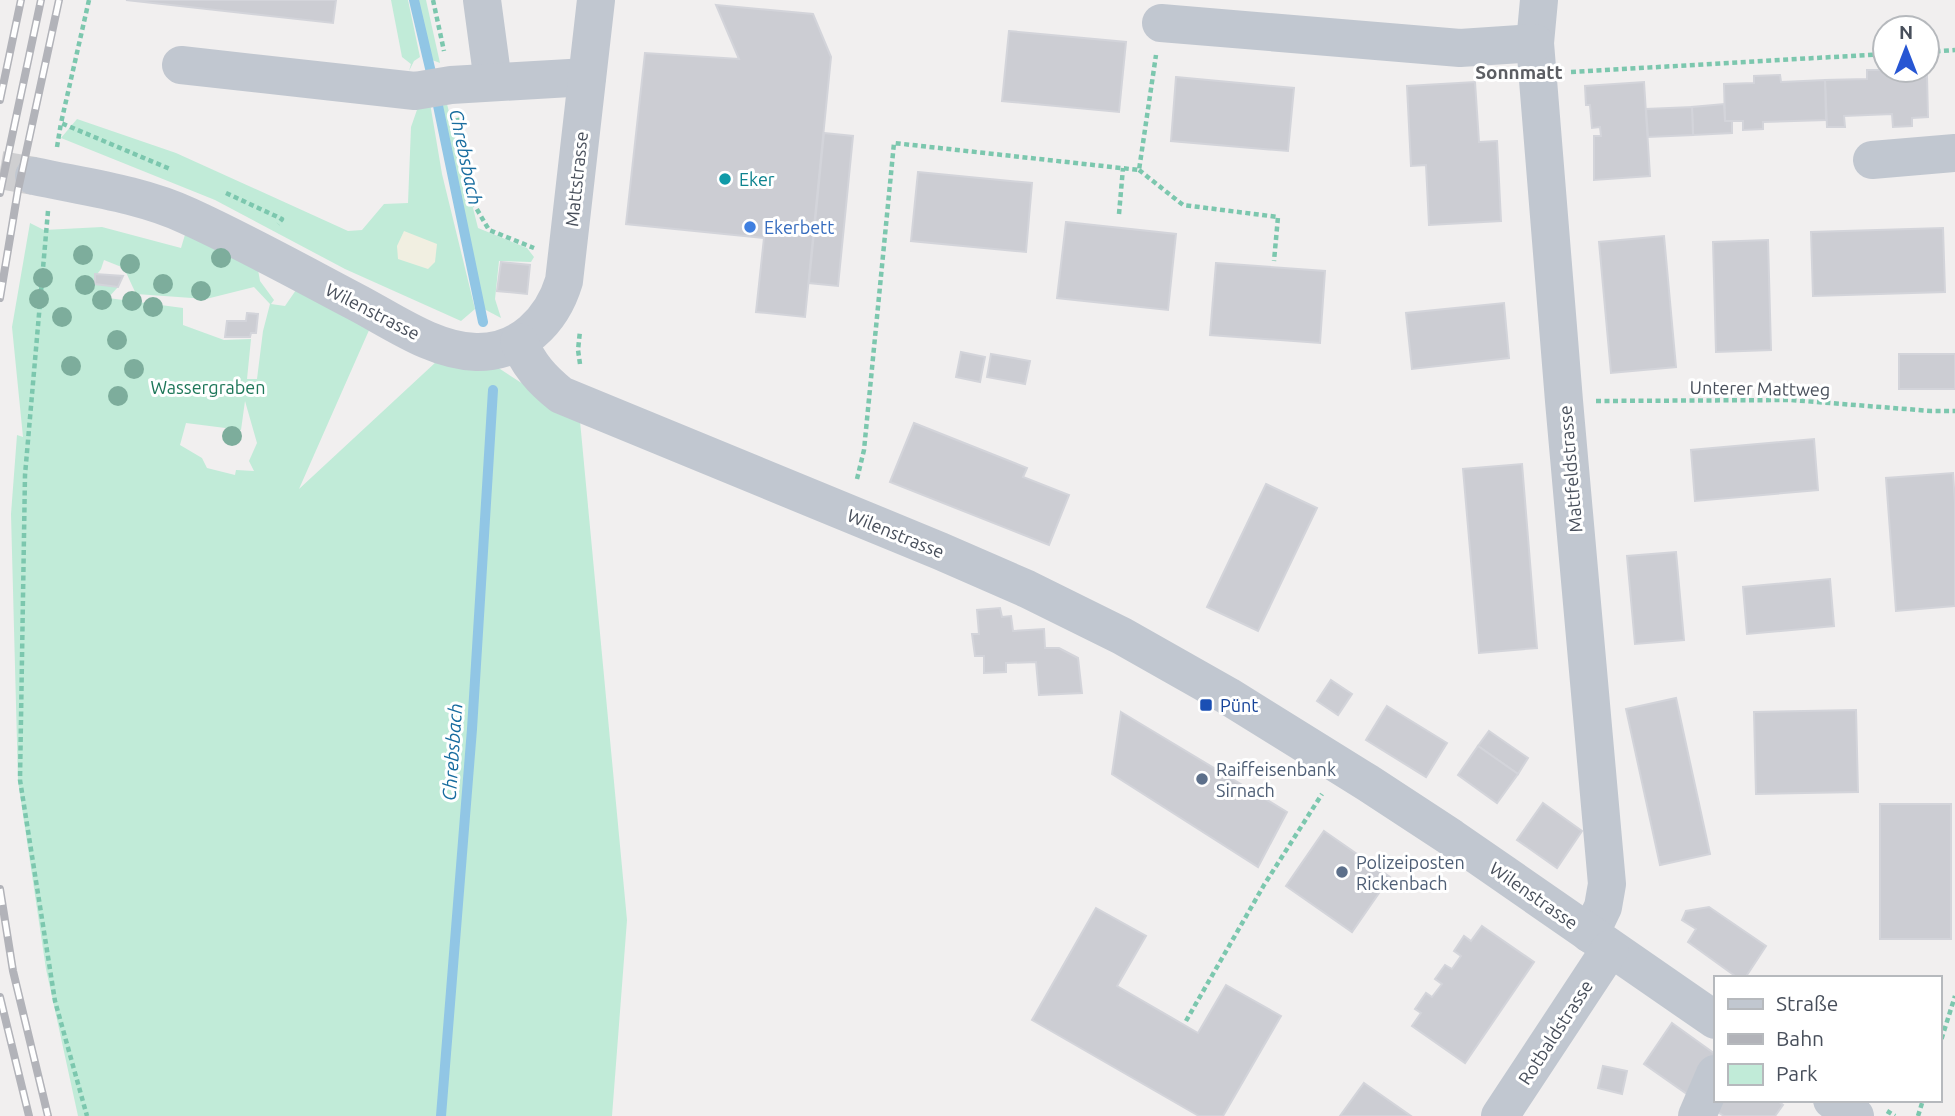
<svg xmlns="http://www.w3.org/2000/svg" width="1955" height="1116" font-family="Ubuntu,sans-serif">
	<rect width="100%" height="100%" fill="#f1efef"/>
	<g fill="#c1ebd8" fill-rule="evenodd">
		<polygon points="391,0 408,0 420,57 414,61 409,71 411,64 402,57"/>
		<polygon points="413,0 426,0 440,63 427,58"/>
		<polygon points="446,100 478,228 527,248 534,257 531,262 499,261 495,299 501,318 484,309 436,103"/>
		<polygon points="430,103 442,174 475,309 461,321 345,269 215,200 61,138 77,119 176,153 348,231 362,230 384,204 408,203 411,127 418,107"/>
		<path d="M 30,223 L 44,230 L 102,227 L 181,248 L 187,228 L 257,264 L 260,281 L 274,300 L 271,304 L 285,306 L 296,290 L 370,328 L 299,489 L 450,349 L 474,352 L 580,421 L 627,920 L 612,1116 L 78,1116 L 46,969 L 18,781 L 11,514 L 17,435 L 23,437 L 12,327 ZM 104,260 L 124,268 L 136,294 L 206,299 L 254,287 L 270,304 L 263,331 L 257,379 L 247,379 L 251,339 L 224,340 L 183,325 L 183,308 L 108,298 L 118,287 L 95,284 L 95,277 L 101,269 ZM 245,401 L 257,443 L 249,461 L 254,471 L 236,470 L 235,475 L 207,468 L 202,458 L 180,445 L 186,423 L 241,430 Z"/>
	</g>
	<polygon fill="#f1efe1" points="404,231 437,244 435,262 428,269 398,259 397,246"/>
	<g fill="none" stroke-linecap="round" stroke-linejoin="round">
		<g stroke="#91c6e5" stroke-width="10">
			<polyline points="414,0 433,81"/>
			<polyline points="436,96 483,322"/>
			<polyline points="441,1116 472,729 493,390"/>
		</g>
	</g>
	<g fill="#cccdd3" stroke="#d3d4da" stroke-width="2">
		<polygon points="126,0 336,0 333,23"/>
		<polygon points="716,5 813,14 831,57 805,317 756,312 764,238 626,224 645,53 739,59"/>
		<polygon points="1009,31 1126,42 1119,112 1002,101"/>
		<polygon points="1867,70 1892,70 1892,77 1927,76 1928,117 1912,118 1912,126 1893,127 1892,114 1844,116 1845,127 1827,127 1825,80 1867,79"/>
		<polygon points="1780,75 1781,82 1825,80 1826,120 1763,122 1763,129 1743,130 1743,121 1725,121 1724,84 1754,83 1754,76"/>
		<polygon points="1176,77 1294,88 1288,151 1171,141"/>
		<polygon points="1475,82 1479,142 1497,141 1501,221 1429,225 1426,165 1411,166 1407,86"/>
		<polygon points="1644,82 1650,176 1594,180 1594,136 1601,136 1600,127 1592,128 1590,105 1586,105 1585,86"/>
		<polygon points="1724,104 1725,121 1732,121 1732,133 1693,135 1692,107"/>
		<polygon points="1692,107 1693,135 1648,137 1646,109"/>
		<polygon points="824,133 853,136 838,286 809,283"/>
		<polygon points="918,172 1032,183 1026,252 911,241"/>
		<polygon points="1066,222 1176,234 1168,310 1057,298"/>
		<polygon points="1943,228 1945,292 1813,296 1811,232"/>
		<polygon points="1664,236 1676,367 1611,373 1599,242"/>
		<polygon points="1768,240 1771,350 1716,352 1713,242"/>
		<polygon points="501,262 530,265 527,294 497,291"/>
		<polygon points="1216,263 1325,271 1320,343 1210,335"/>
		<polygon points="95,274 123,276 118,287 95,284"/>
		<polygon points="1504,303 1509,358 1412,369 1406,313"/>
		<polygon points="247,313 258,314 256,333 251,333 250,337 225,337 227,321 246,321"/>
		<polygon points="961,352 985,357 980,382 956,377"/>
		<polygon points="991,354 1030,361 1025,384 987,377"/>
		<rect x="1899" y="354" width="56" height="35"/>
		<polygon points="914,423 1027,468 1023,477 1069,495 1049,545 890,482"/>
		<polygon points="1814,439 1818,490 1695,501 1691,450"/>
		<polygon points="1522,464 1537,648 1479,653 1463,469"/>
		<polygon points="1953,473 1955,503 1955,606 1896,611 1886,478"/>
		<polygon points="1266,484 1317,508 1258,631 1207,607"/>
		<polygon points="1676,552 1684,640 1635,644 1627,556"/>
		<polygon points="1830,579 1834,626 1747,634 1743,587"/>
		<polygon points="1000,608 1002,617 1011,616 1013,631 1044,629 1045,648 1059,648 1078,658 1082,693 1039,695 1036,662 1006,663 1006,672 984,673 984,656 975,656 972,634 979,634 977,610"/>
		<polygon points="1331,680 1352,694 1338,715 1317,701"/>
		<polygon points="1676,698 1710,854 1660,865 1626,709"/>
		<polygon points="1387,706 1447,743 1426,777 1366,740"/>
		<polygon points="1856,710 1858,792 1756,794 1754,712"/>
		<polygon points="1121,712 1287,812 1258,867 1112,774"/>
		<polygon points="1489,731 1528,758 1518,774 1478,746"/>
		<polygon points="1478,746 1518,774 1497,803 1458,775"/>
		<polygon points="1543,803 1582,831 1557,868 1517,840"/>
		<rect x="1880" y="804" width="71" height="135"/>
		<polygon points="1324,831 1390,877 1352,932 1286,886"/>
		<polygon points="1709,907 1766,946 1745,978 1738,978 1688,942 1696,929 1682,920 1686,911"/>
		<polygon points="1096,908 1146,936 1117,986 1198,1033 1226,985 1281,1016 1223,1116 1199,1116 1032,1020"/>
		<polygon points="1482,926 1534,962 1465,1063 1412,1026 1421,1013 1415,1009 1426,993 1432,997 1442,984 1435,979 1445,965 1452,969 1461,956 1454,951 1464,936 1471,941"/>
		<polygon points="1672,1023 1715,1054 1687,1094 1644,1064"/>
		<polygon points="1603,1066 1627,1071 1622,1094 1598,1088"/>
		<polygon points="1364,1083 1411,1116 1340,1116"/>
		<polygon points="1724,1100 1777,1100 1783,1105 1775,1116 1724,1116 1716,1111"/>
	</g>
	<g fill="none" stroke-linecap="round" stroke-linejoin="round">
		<polyline stroke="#cfcfd1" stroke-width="38" stroke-dasharray="38 19" stroke-linecap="butt" points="0,170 34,176"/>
		<g stroke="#7cc7ae" stroke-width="4.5" stroke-dasharray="5 3.5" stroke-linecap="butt">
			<polyline points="89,0 61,123 170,169"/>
			<polyline points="433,0 444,51"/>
			<polyline points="1927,52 1955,50"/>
			<polyline points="1571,72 1885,54"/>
			<polyline points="457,118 475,206 489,230 534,248"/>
			<polyline points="57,147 61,123"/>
			<polyline points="1139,170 1183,205 1278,217 1274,261"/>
			<polyline points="226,193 282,219 278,224"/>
			<polyline points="48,211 25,475 20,780 55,1001 87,1116"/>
			<polyline points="1119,214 1123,168"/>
			<polyline points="580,364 578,350 580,331"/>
			<polyline points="1596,401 1791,400 1931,411 1955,411"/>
			<polyline points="857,479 864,450 894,143 1139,170 1156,55"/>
			<polyline points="1186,1021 1264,885 1322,794"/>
			<polyline points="1939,1047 1955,996"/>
			<polyline points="1887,1111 1895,1116"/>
			<polyline points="1918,1116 1923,1100"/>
		</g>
		<g stroke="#c1c7d0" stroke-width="38">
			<polyline points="482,0 493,82"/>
			<polyline points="1539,0 1535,43 1564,401 1607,884 1603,907 1590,934"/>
			<polyline points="1161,23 1460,48 1535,43"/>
			<polyline points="181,65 415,91 451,85 587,77"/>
			<polyline points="1872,160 1955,153"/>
			<path d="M 34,176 C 85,187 141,194 188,216 C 245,242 299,272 354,301 C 391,320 433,351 476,352 C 520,353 552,321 564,281 L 596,0"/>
			<path d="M 519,342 C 529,365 541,379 561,395 L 940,551 L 1027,589 L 1122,636 L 1228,696 L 1368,783 L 1452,838 L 1715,1020"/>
			<polyline points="1832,1100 1855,1116"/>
			<polyline points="1500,1116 1610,949"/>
			<polyline points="1697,1116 1715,1074"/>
		</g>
		<defs>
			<g id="rail">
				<polyline points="0,100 21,0"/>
				<polyline points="0,193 41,0"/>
				<polyline points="0,298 18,190 59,0"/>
				<polyline points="0,889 13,971 48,1116"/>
				<polyline points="0,997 29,1116"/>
			</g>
		</defs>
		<use href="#rail" stroke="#b2b3b9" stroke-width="8"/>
		<use href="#rail" stroke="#fff" stroke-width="5" stroke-dasharray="16" stroke-linecap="butt"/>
	</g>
	<g fill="#7dad9c">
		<circle cx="83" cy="255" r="10"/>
		<circle cx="221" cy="258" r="10"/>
		<circle cx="130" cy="264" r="10"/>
		<circle cx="43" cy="278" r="10"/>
		<circle cx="163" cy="284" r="10"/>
		<circle cx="85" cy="285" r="10"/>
		<circle cx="201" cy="291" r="10"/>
		<circle cx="39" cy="299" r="10"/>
		<circle cx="102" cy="300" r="10"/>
		<circle cx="132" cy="301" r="10"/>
		<circle cx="153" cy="307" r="10"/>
		<circle cx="62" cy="317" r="10"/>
		<circle cx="117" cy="340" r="10"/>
		<circle cx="71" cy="366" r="10"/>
		<circle cx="134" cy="369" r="10"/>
		<circle cx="118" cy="396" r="10"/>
		<circle cx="232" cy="436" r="10"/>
	</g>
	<circle fill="#0f9aa8" stroke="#fff" stroke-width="2.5" cx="725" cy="179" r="7"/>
	<circle fill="#3f7fe0" stroke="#fff" stroke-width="2.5" cx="750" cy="227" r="7"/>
	<rect fill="#1a4fb4" stroke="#fff" stroke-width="2.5" x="1199" y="698" width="14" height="14" rx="3.5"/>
	<g fill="#5c6f8a" stroke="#fff" stroke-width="2.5">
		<circle cx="1202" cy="779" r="7"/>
		<circle cx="1342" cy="872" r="7"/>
	</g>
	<g text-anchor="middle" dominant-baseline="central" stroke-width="6" stroke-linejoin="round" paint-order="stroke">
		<g font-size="18" fill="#484f5b" stroke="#fff">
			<text transform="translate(576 179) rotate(-84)">Mattstrasse</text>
			<text transform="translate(373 311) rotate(27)">Wilenstrasse</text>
			<text transform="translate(1760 388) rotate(1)">Unterer Mattweg</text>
			<text transform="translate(1570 469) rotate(-95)">Mattfeldstrasse</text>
			<text transform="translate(896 533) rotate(22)">Wilenstrasse</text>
			<text transform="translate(1534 895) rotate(35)">Wilenstrasse</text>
			<text transform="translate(1555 1032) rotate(-57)">Rotbaldstrasse</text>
		</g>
		<g font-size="18" fill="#0d838f" stroke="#fff" text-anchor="start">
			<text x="739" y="179">Eker</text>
		</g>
		<g font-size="18" fill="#366cbe" stroke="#fff" text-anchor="start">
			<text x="764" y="227">Ekerbett</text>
		</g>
		<g font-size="18" fill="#1e7759" stroke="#fff">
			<text x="208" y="387">Wassergraben</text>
		</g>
		<g font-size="18" fill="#164399" stroke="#fff" text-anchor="start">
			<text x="1220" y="705">Pünt</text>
		</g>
		<g font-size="18" fill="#4e5e75" stroke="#fff" text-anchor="start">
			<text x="1216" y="769">Raiffeisenbank<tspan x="1216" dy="21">Sirnach</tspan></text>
			<text x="1356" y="862">Polizeiposten<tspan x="1356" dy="21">Rickenbach</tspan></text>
		</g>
		<g font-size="19" font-weight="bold" fill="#5c5e63" stroke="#fff">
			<text x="1519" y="72">Sonnmatt</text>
		</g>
		<g font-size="19" font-style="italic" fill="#176c9f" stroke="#fff">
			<text transform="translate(466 157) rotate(78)">Chrebsbach</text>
			<text transform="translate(452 752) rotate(-86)">Chrebsbach</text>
		</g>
	</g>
	<rect x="1714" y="976" width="228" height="126" fill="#ffffff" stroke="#b6b9bd" stroke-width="2"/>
	<rect x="1728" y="999" width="35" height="10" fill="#c1c7d0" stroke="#b6b9bd" stroke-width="2"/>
	<text x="1776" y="1011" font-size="21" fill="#484f5b">Straße</text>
	<rect x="1728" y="1034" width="35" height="10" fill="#b2b3b9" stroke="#b6b9bd" stroke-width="2"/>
	<text x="1776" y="1046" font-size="21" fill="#484f5b">Bahn</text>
	<rect x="1728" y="1064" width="35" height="21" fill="#c1ebd8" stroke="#b6b9bd" stroke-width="2"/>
	<text x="1776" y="1081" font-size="21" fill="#484f5b">Park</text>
	<g transform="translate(1906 49)"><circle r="33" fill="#ffffff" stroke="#b6b9bd" stroke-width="2"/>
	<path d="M0-5L12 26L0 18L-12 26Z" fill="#2756d3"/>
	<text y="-10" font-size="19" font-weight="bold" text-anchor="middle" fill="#484f5b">N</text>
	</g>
</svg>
